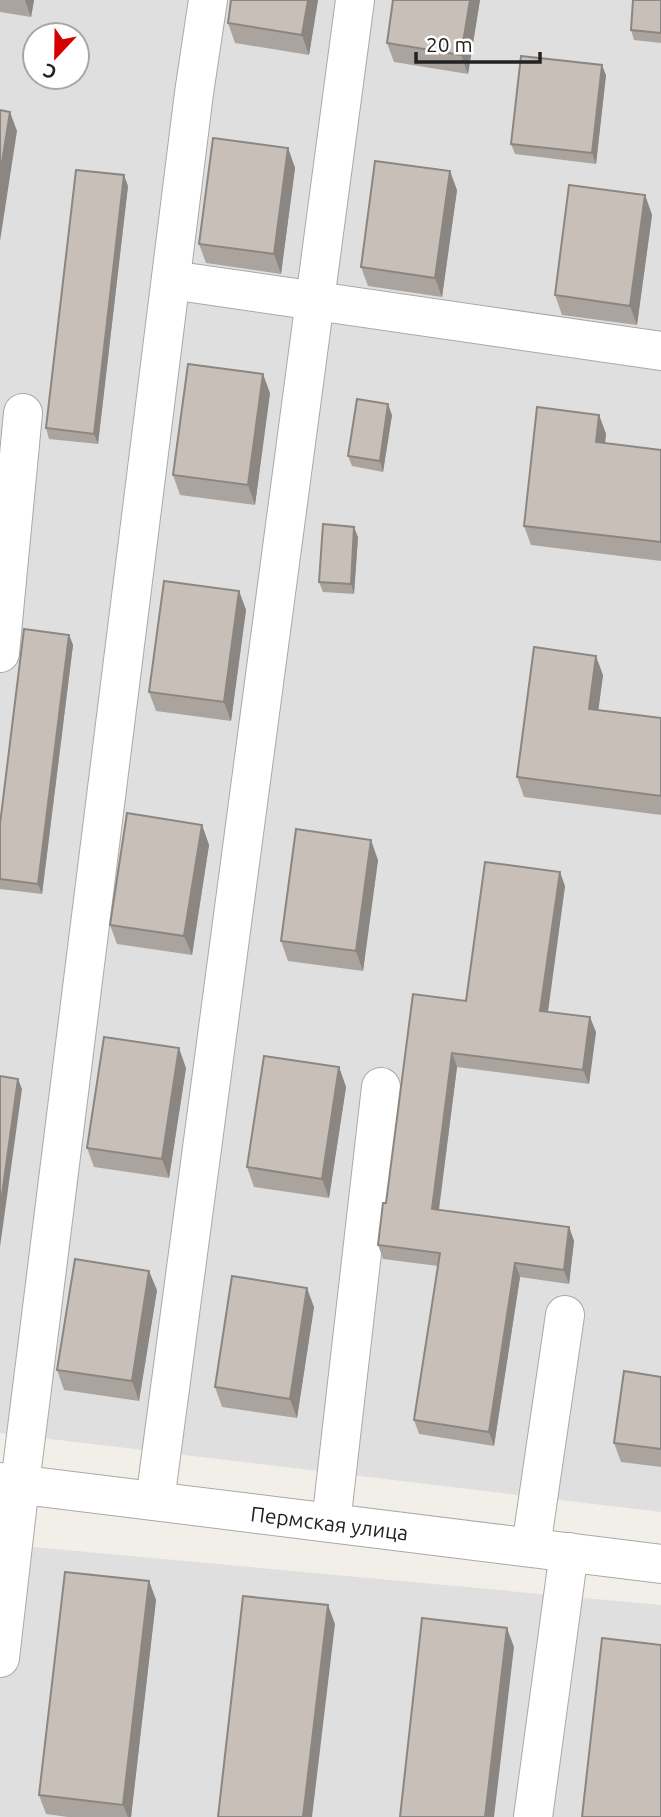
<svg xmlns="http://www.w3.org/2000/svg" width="661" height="1817" font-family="Ubuntu,sans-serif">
	<rect width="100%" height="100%" fill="#f2efe9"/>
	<g fill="#e0dfdf" fill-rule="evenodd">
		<path d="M 0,0 L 661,0 L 661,1512 L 0,1433 ZM 35,35 L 77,35 L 77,77 L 35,77 Z"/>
		<polygon points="0,1544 661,1605 661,1817 0,1817"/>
	</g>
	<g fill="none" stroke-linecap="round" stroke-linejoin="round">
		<defs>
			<g id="minor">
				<polyline points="171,280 661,351"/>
				<polyline points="0,653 23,413"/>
				<path id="s1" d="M 0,1482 L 661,1564"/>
				<polyline points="155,1501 355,0"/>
				<polyline points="331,1523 381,1087"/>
				<polyline points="531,1547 565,1315"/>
				<polyline points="0,1658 20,1484 194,93 208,0"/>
				<polyline points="533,1817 569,1552"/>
			</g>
		</defs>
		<use href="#minor" stroke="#a9a9a9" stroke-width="40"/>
		<use href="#minor" stroke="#fff" stroke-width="38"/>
	</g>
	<g fill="#aba49e">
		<polygon points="0,0 34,0 31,17 0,12"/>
		<polygon points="318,0 309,55 235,43 228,23"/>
		<polygon points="393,0 480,0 468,74 394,62 387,43"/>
		<polygon points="661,0 661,43 634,40 631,30"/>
		<polygon points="606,75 596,164 515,154 511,144"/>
		<polygon points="288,148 295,168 281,274 206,263 199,244"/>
		<polygon points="128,186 98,444 49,439 46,428"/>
		<polygon points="457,190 442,297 368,286 361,267"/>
		<polygon points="645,195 652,215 637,325 562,315 555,295"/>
		<polygon points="270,393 255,505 180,495 173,475"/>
		<polygon points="392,415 383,472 352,466 348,456"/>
		<polygon points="599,415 606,434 605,443 661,450 661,561 531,545 524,526"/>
		<polygon points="358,537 354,594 323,592 319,582"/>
		<polygon points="239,591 246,610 231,721 156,711 149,692"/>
		<polygon points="69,635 73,645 42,894 0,889 0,824"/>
		<polygon points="603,675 598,710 661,718 661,815 524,797 517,777"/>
		<polygon points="202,825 209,845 192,955 117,944 110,925"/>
		<polygon points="378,860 363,971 288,961 281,941"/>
		<polygon points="565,886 548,1012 596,1032 589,1084 457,1067 439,1210 569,1227 574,1241 569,1284 520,1277 494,1446 419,1434 414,1420 438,1266 383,1259 378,1245 386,1203 466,1001"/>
		<polygon points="339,1067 346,1087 329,1198 254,1187 247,1167"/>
		<polygon points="186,1068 169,1178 94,1167 87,1148"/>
		<polygon points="157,1290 139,1401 64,1390 57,1370"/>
		<polygon points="314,1307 297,1418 222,1407 215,1387"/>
		<polygon points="661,1377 661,1467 621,1462 614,1443"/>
		<polygon points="149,1581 156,1600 131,1817 68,1817 46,1814 39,1795"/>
	</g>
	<g fill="#8b8681">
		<polygon points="25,0 34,0 31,17"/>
		<polygon points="308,0 318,0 309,55 302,35"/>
		<polygon points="470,0 480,0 468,74 461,55"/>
		<polygon points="602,65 606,75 596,164 592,153"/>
		<polygon points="10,112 17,131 0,241 0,175"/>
		<polygon points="288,148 295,168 281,274 274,254"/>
		<polygon points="450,171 457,190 442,297 435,278"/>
		<polygon points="124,175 128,186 98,444 94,434"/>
		<polygon points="645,195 652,215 637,325 630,306"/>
		<polygon points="263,374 270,393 255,505 248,485"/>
		<polygon points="388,404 392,415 383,472 380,461"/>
		<polygon points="599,415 606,434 603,462 596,442"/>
		<polygon points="354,527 358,537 354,594 351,584"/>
		<polygon points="239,591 246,610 231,721 224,702"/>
		<polygon points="69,635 73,645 42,894 38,884"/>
		<polygon points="596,656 603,675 596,728 589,709"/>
		<polygon points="202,825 209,845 192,955 184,936"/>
		<polygon points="371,840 378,860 363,971 356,951"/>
		<polygon points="560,872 565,886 546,1025 540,1011"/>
		<polygon points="590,1017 596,1032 589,1084 583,1070"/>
		<polygon points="179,1048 186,1068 169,1178 162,1159"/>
		<polygon points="452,1053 457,1067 437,1223 432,1209"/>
		<polygon points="339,1067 346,1087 329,1198 322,1179"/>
		<polygon points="18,1079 22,1089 0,1247 0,1209"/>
		<polygon points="569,1227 574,1241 569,1284 564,1270"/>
		<polygon points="515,1263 520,1277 494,1446 489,1432"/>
		<polygon points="149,1271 157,1290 139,1401 132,1381"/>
		<polygon points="307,1288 314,1307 297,1418 290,1399"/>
		<polygon points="149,1581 156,1600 131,1817 128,1817 123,1805"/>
		<polygon points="328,1605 335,1624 312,1817 303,1817"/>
		<polygon points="507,1628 514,1647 494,1817 485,1817"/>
	</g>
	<g fill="#c7bfb8" stroke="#8b8681" stroke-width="2">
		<polygon points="231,0 308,0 302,35 228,23"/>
		<polygon points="393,0 470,0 461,55 387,43"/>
		<polygon points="633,0 661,0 661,33 631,30"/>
		<polygon points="521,56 602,65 592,153 511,144"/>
		<polygon points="0,110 10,112 0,175"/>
		<polygon points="213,138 288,148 274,254 199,244"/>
		<polygon points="375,161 450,171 435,278 361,267"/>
		<polygon points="76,170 124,175 94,434 46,428"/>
		<polygon points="569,185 645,195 630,306 555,295"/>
		<polygon points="188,364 263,374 248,485 173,475"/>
		<polygon points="357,399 388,404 380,461 348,456"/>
		<polygon points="537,407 599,415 596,442 661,450 661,542 524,526"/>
		<polygon points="323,524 354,527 351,584 319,582"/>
		<polygon points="164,581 239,591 224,702 149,692"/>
		<polygon points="24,629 69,635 38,884 0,879 0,824"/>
		<polygon points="534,647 596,656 589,709 661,718 661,796 517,777"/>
		<polygon points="127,813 202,825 184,936 110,925"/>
		<polygon points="296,829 371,840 356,951 281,941"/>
		<polygon points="485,862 560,872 540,1011 590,1017 583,1070 452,1053 432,1209 569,1227 564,1270 515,1263 489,1432 414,1420 440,1253 378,1245 383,1203 386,1203 413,994 466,1001"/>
		<polygon points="104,1037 179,1048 162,1159 87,1148"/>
		<polygon points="264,1056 339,1067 322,1179 247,1167"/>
		<polygon points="0,1076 18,1079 0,1209"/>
		<polygon points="75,1259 149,1271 132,1381 57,1370"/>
		<polygon points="232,1276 307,1288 290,1399 215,1387"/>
		<polygon points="624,1371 661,1377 661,1449 614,1443"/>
		<polygon points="65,1572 149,1581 123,1805 39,1795"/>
		<polygon points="243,1596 328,1605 303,1817 218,1817"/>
		<polygon points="422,1618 507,1628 485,1817 400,1817"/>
		<polygon points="602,1638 661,1645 661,1817 582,1817"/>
	</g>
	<g text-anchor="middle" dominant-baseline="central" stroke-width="7" stroke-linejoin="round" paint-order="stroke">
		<g font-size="21" fill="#222" stroke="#fff">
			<text stroke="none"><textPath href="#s1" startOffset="332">Пермская улица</textPath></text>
		</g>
	</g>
	<g transform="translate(56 56) rotate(202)"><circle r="33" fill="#ffffff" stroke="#a7a7a7" stroke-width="2"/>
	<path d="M0-5L12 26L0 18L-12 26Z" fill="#d40000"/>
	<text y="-10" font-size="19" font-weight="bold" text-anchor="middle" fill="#222222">С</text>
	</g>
	<path d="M416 52v10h124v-10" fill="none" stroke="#222222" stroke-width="3.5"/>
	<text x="426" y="52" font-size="21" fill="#222222" stroke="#ffffff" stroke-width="5" paint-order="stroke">20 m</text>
</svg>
